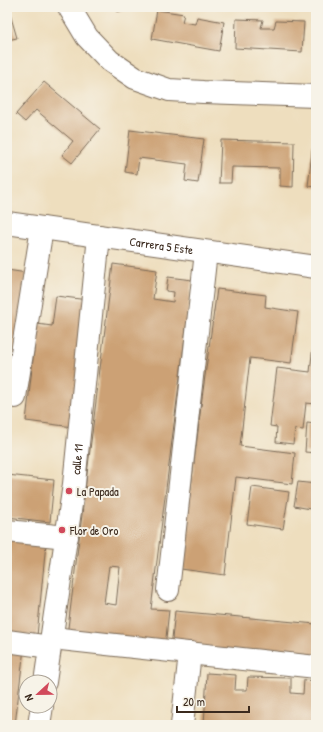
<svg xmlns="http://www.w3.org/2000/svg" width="323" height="732" font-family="'Patrick Hand',sans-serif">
	<rect width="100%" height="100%" fill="#f7f3e8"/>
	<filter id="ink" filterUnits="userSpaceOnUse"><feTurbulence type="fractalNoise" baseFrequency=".025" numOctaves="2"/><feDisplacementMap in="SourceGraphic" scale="8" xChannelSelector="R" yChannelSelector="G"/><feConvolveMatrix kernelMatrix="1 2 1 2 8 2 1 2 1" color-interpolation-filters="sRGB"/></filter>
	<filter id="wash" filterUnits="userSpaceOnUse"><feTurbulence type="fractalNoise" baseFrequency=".012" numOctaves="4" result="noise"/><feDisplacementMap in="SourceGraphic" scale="16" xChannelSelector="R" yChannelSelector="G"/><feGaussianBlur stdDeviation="0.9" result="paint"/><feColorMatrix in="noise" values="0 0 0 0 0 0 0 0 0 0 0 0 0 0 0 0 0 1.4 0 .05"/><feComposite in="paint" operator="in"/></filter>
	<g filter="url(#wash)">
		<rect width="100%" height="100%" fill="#eedebe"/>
		<g id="blocks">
			<g fill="#cca175" fill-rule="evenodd">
				<polygon points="7,7 8,7 17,38 7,40"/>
				<polygon points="115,7 131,7 117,12"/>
				<polygon points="157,10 184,14 182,22 195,24 197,17 224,22 219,51 152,39"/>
				<polygon points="236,19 263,20 261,28 274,28 276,21 304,22 302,52 235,48"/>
				<polygon points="44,82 100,129 72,163 62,155 73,141 36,110 25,122 16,114"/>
				<polygon points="130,130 204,139 198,183 185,181 187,164 139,158 137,174 125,172"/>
				<polygon points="221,140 294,142 293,187 280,186 280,168 232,167 231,183 219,183"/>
				<polygon points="313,144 316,144 316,187 308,186"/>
				<path d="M 113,264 L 157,270 L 153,299 L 173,302 L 174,292 L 166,291 L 168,277 L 192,280 L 151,609 L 169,610 L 165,647 L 67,636 ZM 109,566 L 120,567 L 116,605 L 104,603 Z"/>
				<polygon points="7,270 27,273 13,355 7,353"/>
				<polygon points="217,289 266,295 265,307 298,312 291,363 250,358 240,446 295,453 292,484 236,477 225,575 181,569 202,398"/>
				<polygon points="56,296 88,300 73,427 26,421 37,324 52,326"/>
				<polygon points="315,327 316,404 306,403 303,430 295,429 293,444 276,442 277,427 270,426 277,368 310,372"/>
				<polygon points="307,423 316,424 316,453 305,452"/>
				<polygon points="7,475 54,480 50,522 7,517"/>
				<polygon points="298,482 316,484 316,510 294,506"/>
				<polygon points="252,487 289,492 283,529 247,524"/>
				<polygon points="7,539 46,543 37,636 7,633"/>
				<polygon points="175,611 316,624 316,662 171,648"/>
				<polygon points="7,646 24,648 15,725 7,725"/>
				<polygon points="207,673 236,675 235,690 247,690 248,677 291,678 291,693 303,694 304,680 316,681 316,725 204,725"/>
			</g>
		</g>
	</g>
	<g filter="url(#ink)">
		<use href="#blocks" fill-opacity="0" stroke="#7a6956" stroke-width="1"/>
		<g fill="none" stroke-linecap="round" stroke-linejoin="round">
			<defs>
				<g id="minor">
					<polyline points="69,7 87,37 110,61 135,78 169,90 203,92 316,96"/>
					<path id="s1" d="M 7,223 L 316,267"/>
					<polyline points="15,397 42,228"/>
					<polyline points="7,531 67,537"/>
					<polyline points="168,590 206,252"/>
					<polyline points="52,638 316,667"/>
					<polyline points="7,641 50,647"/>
					<path id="s2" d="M 45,682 L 74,484 L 99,236"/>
					<polyline points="39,725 42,706"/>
					<polyline points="182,725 190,653"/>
				</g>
			</defs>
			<use href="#minor" stroke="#7a6956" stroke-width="24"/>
			<use href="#minor" stroke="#fff" stroke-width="22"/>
		</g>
	</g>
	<g fill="#d1495b" stroke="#f7f3e8" stroke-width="1.5">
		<circle cx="69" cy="491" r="4"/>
		<circle cx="62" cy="530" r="4"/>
	</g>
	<g text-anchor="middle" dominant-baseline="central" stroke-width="4" stroke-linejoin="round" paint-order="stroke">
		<g font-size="12" fill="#3b2a1e" stroke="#f7f3e8">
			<text stroke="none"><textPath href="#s1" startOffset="156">Carrera 5 Este</textPath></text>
			<text stroke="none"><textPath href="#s2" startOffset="225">calle 11</textPath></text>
		</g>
		<g font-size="12" fill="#3b2a1e" stroke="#f7f3e8" text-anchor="start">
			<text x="77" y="491">La Papada</text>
			<text x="70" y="530">Flor de Oro</text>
		</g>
	</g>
	<rect width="323" height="732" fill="none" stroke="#f7f3e8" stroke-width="24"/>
	<g transform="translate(38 694) rotate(248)"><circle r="19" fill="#f7f3e8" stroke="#aca397"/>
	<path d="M0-3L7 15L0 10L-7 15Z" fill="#d1495b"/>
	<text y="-6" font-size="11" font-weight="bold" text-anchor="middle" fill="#3b2a1e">N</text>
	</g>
	<path d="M177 706v6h72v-6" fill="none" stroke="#3b2a1e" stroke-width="2"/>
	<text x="183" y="706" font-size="12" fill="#3b2a1e" stroke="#f7f3e8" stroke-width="3" paint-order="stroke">20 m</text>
</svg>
